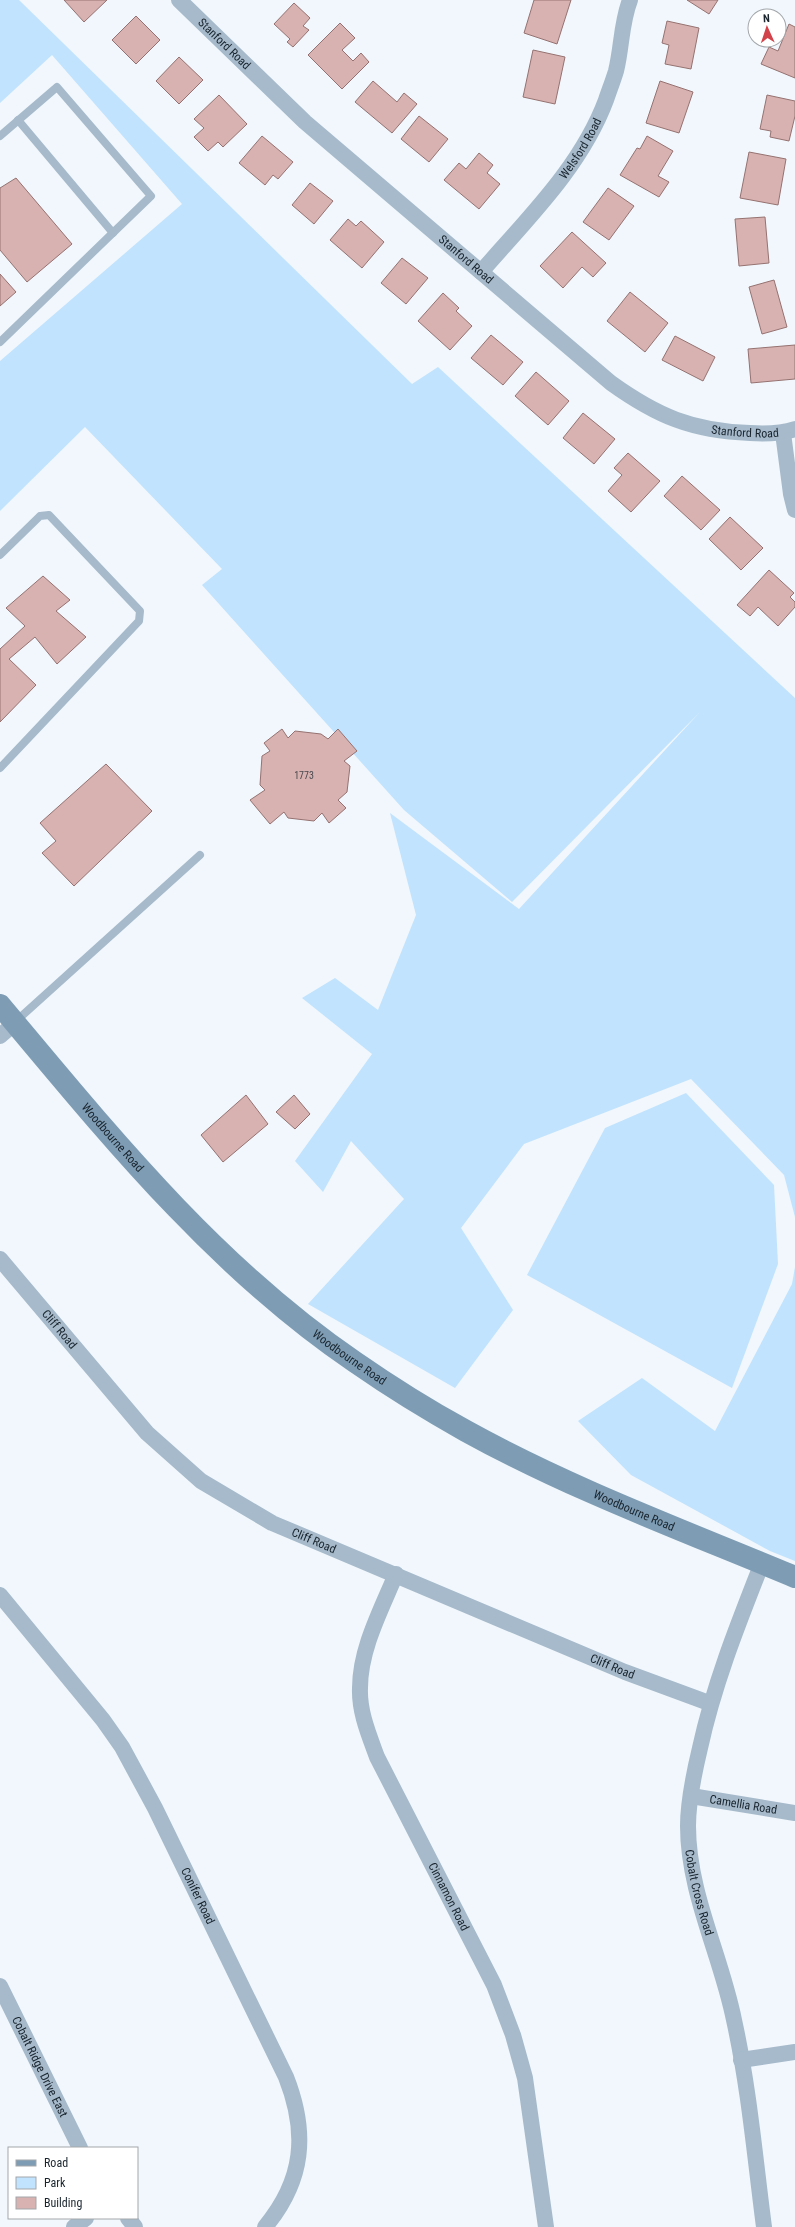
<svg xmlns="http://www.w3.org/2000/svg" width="795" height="2227" font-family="'Roboto Condensed',sans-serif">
	<rect width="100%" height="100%" fill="#f1f7fc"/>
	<g fill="#c1e3fe">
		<polygon points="0,0 19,0 412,384 438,367 795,698 795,1217 784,1175 691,1079 524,1144 461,1228 513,1310 455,1388 308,1304 404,1199 351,1141 323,1192 295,1161 372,1054 302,998 335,978 378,1010 416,915 390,813 519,909 700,712 512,902 404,810 202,585 222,569 85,427 0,511 0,361 182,204 52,55 0,103"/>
		<polygon points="686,1093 774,1185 778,1264 732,1388 527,1275 605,1128"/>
		<polygon points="795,1267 795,1561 770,1551 631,1475 578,1421 642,1378 715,1431 792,1284"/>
	</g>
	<g fill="#d8b2b1" stroke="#957271">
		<polygon points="64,0 107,0 84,22"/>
		<polygon points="534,0 571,0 557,44 524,33"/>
		<polygon points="687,0 718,0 709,14"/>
		<polygon points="294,3 310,18 303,26 309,30 293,47 287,42 290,39 274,24"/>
		<polygon points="136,16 160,40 136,64 112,40"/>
		<polygon points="667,21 699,28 691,69 665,64 669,45 662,43"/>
		<polygon points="340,23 355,38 342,50 353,61 361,53 369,62 342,89 308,55"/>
		<polygon points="789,24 795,27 795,78 761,64 769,47 778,51"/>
		<polygon points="533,50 565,57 555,104 523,97"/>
		<polygon points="179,57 203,80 179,104 156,81"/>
		<polygon points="373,81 397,102 404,93 417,104 392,133 355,102"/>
		<polygon points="660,81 693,92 679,133 646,123"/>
		<polygon points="219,95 247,124 223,147 218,142 208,151 194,137 204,128 194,119"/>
		<polygon points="767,95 795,101 795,116 789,141 770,137 771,131 760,129"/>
		<polygon points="419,116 448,139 429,162 401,139"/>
		<polygon points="262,136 293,162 278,179 273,175 265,185 239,163"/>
		<polygon points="647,136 673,151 658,176 669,182 659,197 620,175 637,148 640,149"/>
		<polygon points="749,152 786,159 778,205 740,198"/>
		<polygon points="479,153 493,165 487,173 500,184 479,209 444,180 459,163 466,169"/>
		<polygon points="16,178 72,244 27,282 0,250 0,188"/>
		<polygon points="310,183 333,201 314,224 292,205"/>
		<polygon points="608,188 634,206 609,240 583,222"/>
		<polygon points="765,217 769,263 739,266 735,219"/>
		<polygon points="348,219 356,226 361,221 384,242 362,268 330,240"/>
		<polygon points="572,232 606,263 593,277 582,267 563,288 540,266"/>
		<polygon points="402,258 428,278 406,304 381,283"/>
		<polygon points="0,274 16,292 0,306"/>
		<polygon points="774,280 787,327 762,334 749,287"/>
		<polygon points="630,292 668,323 645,352 607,321"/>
		<polygon points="443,293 459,308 456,311 472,326 450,350 418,321"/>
		<polygon points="491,335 523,362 503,385 471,358"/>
		<polygon points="675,336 715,357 703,381 662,360"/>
		<polygon points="795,345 795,379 751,383 748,349"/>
		<polygon points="536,372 569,401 548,425 515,396"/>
		<polygon points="583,413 615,439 594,464 563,438"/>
		<polygon points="628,453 660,481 631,512 608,491 622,475 614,468"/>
		<polygon points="682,476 720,510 701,530 664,496"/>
		<polygon points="730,517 763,548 741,570 709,539"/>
		<polygon points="769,570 794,593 790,597 795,602 795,607 778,626 758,607 750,616 737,605"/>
		<polygon points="43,576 70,600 56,611 86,637 57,664 35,637 9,659 36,685 0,722 0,649 25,626 6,608"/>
		<polygon points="282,729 288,738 295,731 321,734 328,739 338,729 357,751 344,761 350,766 347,792 338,800 346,808 329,823 322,813 314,821 288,818 284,812 270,824 250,800 265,790 260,785 262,756 270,751 264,743"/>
		<polygon points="106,764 152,811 74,886 42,853 56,841 40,823"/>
		<polygon points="246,1095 268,1124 223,1162 201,1135"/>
		<polygon points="294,1095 310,1114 295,1129 276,1112"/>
	</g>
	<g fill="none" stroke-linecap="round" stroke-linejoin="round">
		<g stroke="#a6bacb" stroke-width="8">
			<polyline points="18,120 113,233"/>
			<polyline points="0,136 57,87 151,196 0,342"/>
			<polyline points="0,555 40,516 49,515 140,611 139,621 0,768"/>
			<polyline points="15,1022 200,855"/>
		</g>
		<g stroke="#a6bacb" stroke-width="16">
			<path id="s1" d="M 179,0 L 305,122 L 611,383 C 657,416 692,431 750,433 C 766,434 780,434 795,429"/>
			<path id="s2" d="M 481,272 C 527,219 581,167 606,100 C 609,91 613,81 616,71 C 622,47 621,23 630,0"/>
			<polyline points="783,433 791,494 795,510"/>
			<polyline points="0,1036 15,1023"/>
			<path id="s3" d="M 0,1259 L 147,1433 L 201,1481 L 272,1523 L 625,1672 L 709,1703"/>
			<path id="s4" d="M 762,1563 C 738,1624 714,1684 700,1748 C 694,1773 688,1801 688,1826 C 688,1893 721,1955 734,2020 C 749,2088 755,2158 764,2227"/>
			<path id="s5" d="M 396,1574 C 381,1610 360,1649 360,1688 C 359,1712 369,1735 377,1757 L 494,1985 L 513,2035 L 525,2078 L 546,2227"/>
			<path id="s6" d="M 0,1595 L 103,1720 L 122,1747 L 155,1808 L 286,2077 C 308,2133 304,2180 265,2227"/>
			<path id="s7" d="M 691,1796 L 795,1813"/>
			<path id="s8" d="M 0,1986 L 80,2148"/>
			<polyline points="741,2060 795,2052"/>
			<polyline points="128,2218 135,2227"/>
			<polyline points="74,2227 86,2218"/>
		</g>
		<path stroke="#7e9db5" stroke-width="22" id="s9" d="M 0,1005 C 108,1134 215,1267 355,1362 C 391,1387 428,1410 466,1431 C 571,1489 685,1531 795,1577"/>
	</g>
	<g text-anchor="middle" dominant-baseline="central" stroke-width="3" stroke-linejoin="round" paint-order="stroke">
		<g font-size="10" fill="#49484e">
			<text x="304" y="775">1773</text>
		</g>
		<g font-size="12" fill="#19242d" stroke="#fff">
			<text stroke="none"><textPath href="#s1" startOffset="63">Stanford Road</textPath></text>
			<text stroke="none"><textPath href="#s2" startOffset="159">Welsford Road</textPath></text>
			<text stroke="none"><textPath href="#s1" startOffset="387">Stanford Road</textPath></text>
			<text stroke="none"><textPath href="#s1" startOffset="723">Stanford Road</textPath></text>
			<text stroke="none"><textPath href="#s9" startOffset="174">Woodbourne Road</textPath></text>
			<text stroke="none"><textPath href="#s3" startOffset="92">Cliff Road</textPath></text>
			<text stroke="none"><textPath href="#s9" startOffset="498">Woodbourne Road</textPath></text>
			<text stroke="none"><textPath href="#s9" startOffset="822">Woodbourne Road</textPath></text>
			<text stroke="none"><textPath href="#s3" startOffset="428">Cliff Road</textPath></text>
			<text stroke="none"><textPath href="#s3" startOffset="752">Cliff Road</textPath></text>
			<text stroke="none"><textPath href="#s7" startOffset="53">Camellia Road</textPath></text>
			<text stroke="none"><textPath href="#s4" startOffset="342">Cobalt Cross Road</textPath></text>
			<text stroke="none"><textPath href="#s6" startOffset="362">Conifer Road</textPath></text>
			<text stroke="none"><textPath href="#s5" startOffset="349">Cinnamon Road</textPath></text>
			<text stroke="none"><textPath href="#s8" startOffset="90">Cobalt Ridge Drive East</textPath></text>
		</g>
	</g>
	<rect x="8" y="2147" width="130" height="72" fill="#ffffff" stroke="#a3a7ab"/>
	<rect x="16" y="2160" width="20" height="6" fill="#7e9db5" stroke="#a3a7ab"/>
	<text x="44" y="2167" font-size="12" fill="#19242d">Road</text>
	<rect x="16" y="2177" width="20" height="12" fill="#c1e3fe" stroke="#a3a7ab"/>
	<text x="44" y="2187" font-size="12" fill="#19242d">Park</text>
	<rect x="16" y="2197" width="20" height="12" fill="#d8b2b1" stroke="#a3a7ab"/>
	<text x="44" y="2207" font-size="12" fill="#19242d">Building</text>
	<g transform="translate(767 28) rotate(357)"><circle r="19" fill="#ffffff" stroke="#a3a7ab"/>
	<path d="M0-3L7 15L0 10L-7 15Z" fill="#d2424b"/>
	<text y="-6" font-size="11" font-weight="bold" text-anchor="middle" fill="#19242d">N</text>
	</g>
</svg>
